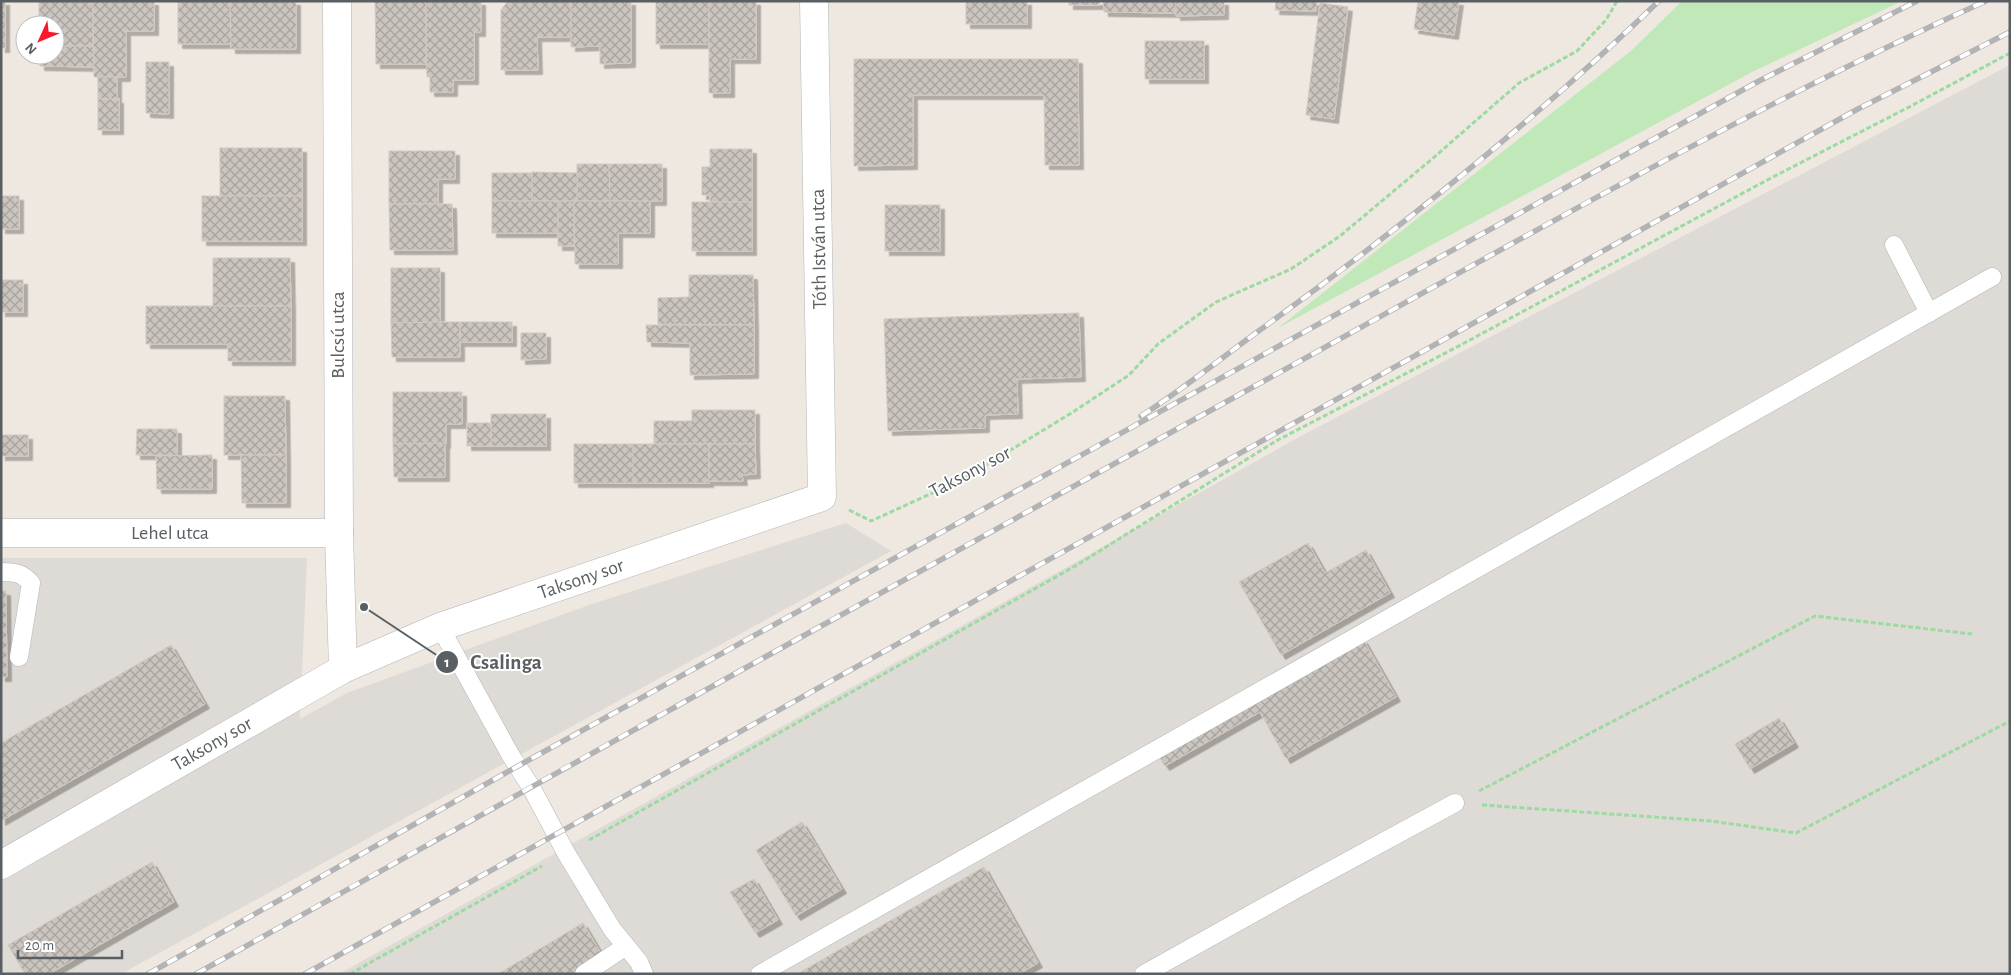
<svg xmlns="http://www.w3.org/2000/svg" width="2011" height="975" font-family="'Alegreya Sans',sans-serif">
	<defs>
		<pattern id="building-cross-hatch" width="8" height="8" patternUnits="userSpaceOnUse" patternTransform="scale(1.25)"><rect width="8" height="8" fill="#cbc5bf"/><path d="M0 0l8 8M0 8l8-8" fill="none" stroke="#a8a39f"/></pattern>
		<filter id="shadow"><feDropShadow dx="4.5" dy="4.5" stdDeviation="0" flood-color="#0004"/></filter>
	</defs>
	<rect width="100%" height="100%" fill="#eee8e0"/>
	<g fill="#dedad5">
		<polygon points="2010,65 2010,974 339,974 1301,436"/>
		<polygon points="846,523 891,551 121,974 1,974 1,558 307,558 300,719 347,693 592,604"/>
	</g>
	<polygon fill="#c1e8b9" points="1682,1 1902,1 1752,72 1278,328 1632,50"/>
	<g fill="url(#building-cross-hatch)" stroke="#d3c9be" filter="url(#shadow)">
		<rect x="1" y="1" width="4" height="47"/>
		<polygon points="39,1 93,1 93,46 55,46 55,25 39,25"/>
		<polygon points="93,1 154,1 154,31 126,31 126,77 94,77"/>
		<polygon points="178,1 230,1 231,44 178,44"/>
		<polygon points="230,1 296,1 296,49 231,49"/>
		<polygon points="375,1 426,1 426,64 376,64"/>
		<polygon points="426,1 481,1 481,32 474,32 474,80 453,80 453,92 430,92 430,77 427,77"/>
		<polygon points="508,1 571,1 571,37 537,37 538,70 501,70 501,10"/>
		<polygon points="571,1 631,1 631,63 600,64 600,46 571,47"/>
		<rect x="656" y="1" width="53" height="43"/>
		<polygon points="709,1 756,1 756,59 730,59 730,93 709,93"/>
		<rect x="966" y="1" width="61" height="23"/>
		<rect x="1069" y="1" width="30" height="4"/>
		<polygon points="1103,1 1176,1 1176,13 1104,12"/>
		<polygon points="1176,1 1224,1 1224,15 1176,16"/>
		<polygon points="1276,1 1317,1 1316,11 1275,10"/>
		<polygon points="1418,1 1459,1 1454,35 1414,29"/>
		<polygon points="1320,3 1348,7 1334,119 1306,115"/>
		<rect x="1145" y="41" width="59" height="38"/>
		<polygon points="55,46 93,46 94,67 40,66 40,55 55,55"/>
		<polygon points="854,59 1078,59 1079,165 1045,165 1044,95 913,95 913,165 854,166"/>
		<polygon points="146,62 169,62 169,114 146,113"/>
		<rect x="98" y="77" width="19" height="22"/>
		<rect x="98" y="99" width="21" height="31"/>
		<rect x="220" y="148" width="82" height="48"/>
		<polygon points="710,149 752,149 752,202 710,202 710,195 702,195 702,167 710,167"/>
		<polygon points="389,151 455,151 455,179 438,179 438,204 389,204"/>
		<polygon points="577,164 609,164 610,201 577,201"/>
		<polygon points="609,164 662,164 662,201 610,201"/>
		<polygon points="532,172 577,173 577,201 532,201"/>
		<rect x="492" y="173" width="40" height="28"/>
		<rect x="1" y="196" width="18" height="33"/>
		<rect x="202" y="196" width="100" height="45"/>
		<rect x="492" y="201" width="66" height="32"/>
		<rect x="558" y="201" width="16" height="45"/>
		<polygon points="574,201 650,201 650,233 618,233 618,264 575,264"/>
		<rect x="692" y="202" width="60" height="49"/>
		<polygon points="389,204 452,204 453,250 390,250"/>
		<rect x="885" y="205" width="55" height="46"/>
		<polygon points="213,258 290,258 291,306 213,306"/>
		<polygon points="391,268 440,268 440,322 391,323"/>
		<polygon points="689,275 753,275 754,325 658,324 658,298 689,297"/>
		<rect x="1" y="280" width="22" height="32"/>
		<polygon points="146,306 291,306 291,361 228,361 228,344 146,344"/>
		<polygon points="1079,313 1081,377 1017,379 1018,414 985,415 985,428 888,431 884,319"/>
		<polygon points="440,322 460,322 460,357 392,357 391,323"/>
		<rect x="460" y="322" width="52" height="20"/>
		<polygon points="646,325 754,325 754,374 690,375 690,343 647,342"/>
		<polygon points="521,333 546,333 546,359 521,360"/>
		<polygon points="393,392 462,392 462,424 446,424 446,444 393,444"/>
		<polygon points="224,396 285,396 286,455 224,455"/>
		<polygon points="692,410 755,410 755,444 654,444 654,421 692,421"/>
		<rect x="491" y="414" width="55" height="32"/>
		<rect x="467" y="423" width="24" height="23"/>
		<polygon points="137,429 177,429 177,455 136,455"/>
		<rect x="1" y="435" width="27" height="21"/>
		<polygon points="445,443 445,477 394,477 393,444"/>
		<polygon points="574,444 633,444 634,483 574,483"/>
		<rect x="633" y="444" width="76" height="39"/>
		<polygon points="709,444 755,444 756,474 742,475 743,481 709,481"/>
		<polygon points="212,455 212,489 157,489 156,456"/>
		<polygon points="241,455 286,455 286,503 242,503"/>
		<polygon points="1308,543 1325,573 1366,550 1390,593 1281,655 1239,582"/>
		<polygon points="1,591 6,591 7,677 1,677"/>
		<polygon points="1363,639 1396,697 1286,759 1260,712 1165,766 1158,755"/>
		<polygon points="171,645 205,704 1,821 1,743"/>
		<polygon points="1779,718 1794,743 1750,769 1735,744"/>
		<polygon points="802,822 842,889 796,916 756,850"/>
		<polygon points="152,862 174,902 49,974 25,974 8,945"/>
		<polygon points="984,867 1038,963 1019,974 797,974"/>
		<polygon points="754,879 778,920 755,933 730,892"/>
		<polygon points="583,923 602,955 574,974 498,974"/>
	</g>
	<g fill="none" stroke-linecap="round" stroke-linejoin="round">
		<defs>
			<g id="lane">
				<polyline points="1894,245 1929,313"/>
				<path d="M 1,572 C 15,572 22,573 31,583 L 19,657"/>
				<polyline points="440,627 511,756 531,787 566,853 612,929 639,962 644,974"/>
				<polyline points="584,974 626,946"/>
				<polyline points="760,974 1992,277"/>
				<polyline points="1144,974 1300,887 1455,803"/>
			</g>
			<g id="street">
				<polyline points="337,1 339,533 343,669"/>
				<polyline points="1,533 339,533"/>
				<polyline points="1,865 343,669 440,627 822,497 814,1"/>
			</g>
		</defs>
		<use href="#lane" stroke="#b1b5b9" stroke-width="19"/>
		<use href="#street" stroke="#b1b5b9" stroke-width="29"/>
		<g stroke="#9bdba1" stroke-width="3" stroke-dasharray="5 2.5" stroke-linecap="butt">
			<polyline points="849,510 871,521 963,479 1073,412 1129,375 1158,344 1216,302 1291,269 1340,236 1432,159 1519,83 1577,51 1606,20 1617,1"/>
			<polyline points="1479,791 1815,616 1972,634"/>
			<polyline points="1482,805 1711,821 1796,833 2010,721"/>
			<polyline points="589,840 1077,565 1276,441 1455,348 1771,178 1911,106 2010,53"/>
			<polyline points="350,974 542,866"/>
		</g>
		<use href="#lane" stroke="#fff" stroke-width="18"/>
		<use href="#street" stroke="#fff" stroke-width="28"/>
		<defs>
			<g id="rail">
				<path d="M 1141,416 C 1182,390 1220,359 1260,330 C 1400,229 1534,121 1659,1"/>
				<polyline points="148,974 518,766 1759,81 1917,1"/>
				<path d="M 196,974 C 548,777 900,582 1253,387 C 1495,254 1734,115 1986,1"/>
				<polyline points="305,974 1856,110 2010,32"/>
			</g>
		</defs>
		<use href="#rail" stroke="#b2b3b4" stroke-width="5.5"/>
		<use href="#rail" stroke="#fff" stroke-width="4" stroke-dasharray="11" stroke-linecap="butt"/>
	</g>
	<g text-anchor="middle" dominant-baseline="central" stroke-width="4" stroke-linejoin="round" paint-order="stroke">
		<g font-size="20" fill="#595f63" stroke="#fff">
			<text transform="translate(819 249) rotate(-91)">Tóth István utca</text>
			<text transform="translate(338 335) rotate(-90)">Bulcsú utca</text>
			<text transform="translate(970 472) rotate(-28)">Taksony sor</text>
			<text x="170" y="533">Lehel utca</text>
			<text transform="translate(581 579) rotate(-19)">Taksony sor</text>
			<text transform="translate(212 744) rotate(-30)">Taksony sor</text>
		</g>
	</g>
	<path fill="none" stroke="#595f63" stroke-width="2" d="M364 607L447 662"/>
	<g fill="#595f63" stroke="#fff" stroke-width="2">
		<circle cx="364" cy="607" r="5"/>
		<circle cx="447" cy="662" r="12"/>
	</g>
	<g font-size="15" text-anchor="middle" font-weight="bold" fill="#fff">
		<text x="447" y="667">1</text>
	</g>
	<g font-size="21" text-anchor="middle" font-weight="bold" fill="#595f63" stroke="#fff" stroke-width="4" stroke-linejoin="round" paint-order="stroke">
		<text x="506" y="669">Csalinga</text>
	</g>
	<rect width="2011" height="975" fill="none" stroke="#595f63" stroke-width="5"/>
	<g transform="translate(40 40) rotate(226)"><circle r="24" fill="#ffffff" stroke="#bdbfc1"/>
	<path d="M0-4L9 19L0 12L-9 19Z" fill="#fa192c"/>
	<text y="-8" font-size="14" font-weight="bold" text-anchor="middle" fill="#595f63">N</text>
	</g>
	<path d="M18 950v8h104v-8" fill="none" stroke="#595f63" stroke-width="2.5"/>
	<text x="25" y="950" font-size="15" fill="#595f63" stroke="#ffffff" stroke-width="4" paint-order="stroke">20 m</text>
</svg>
